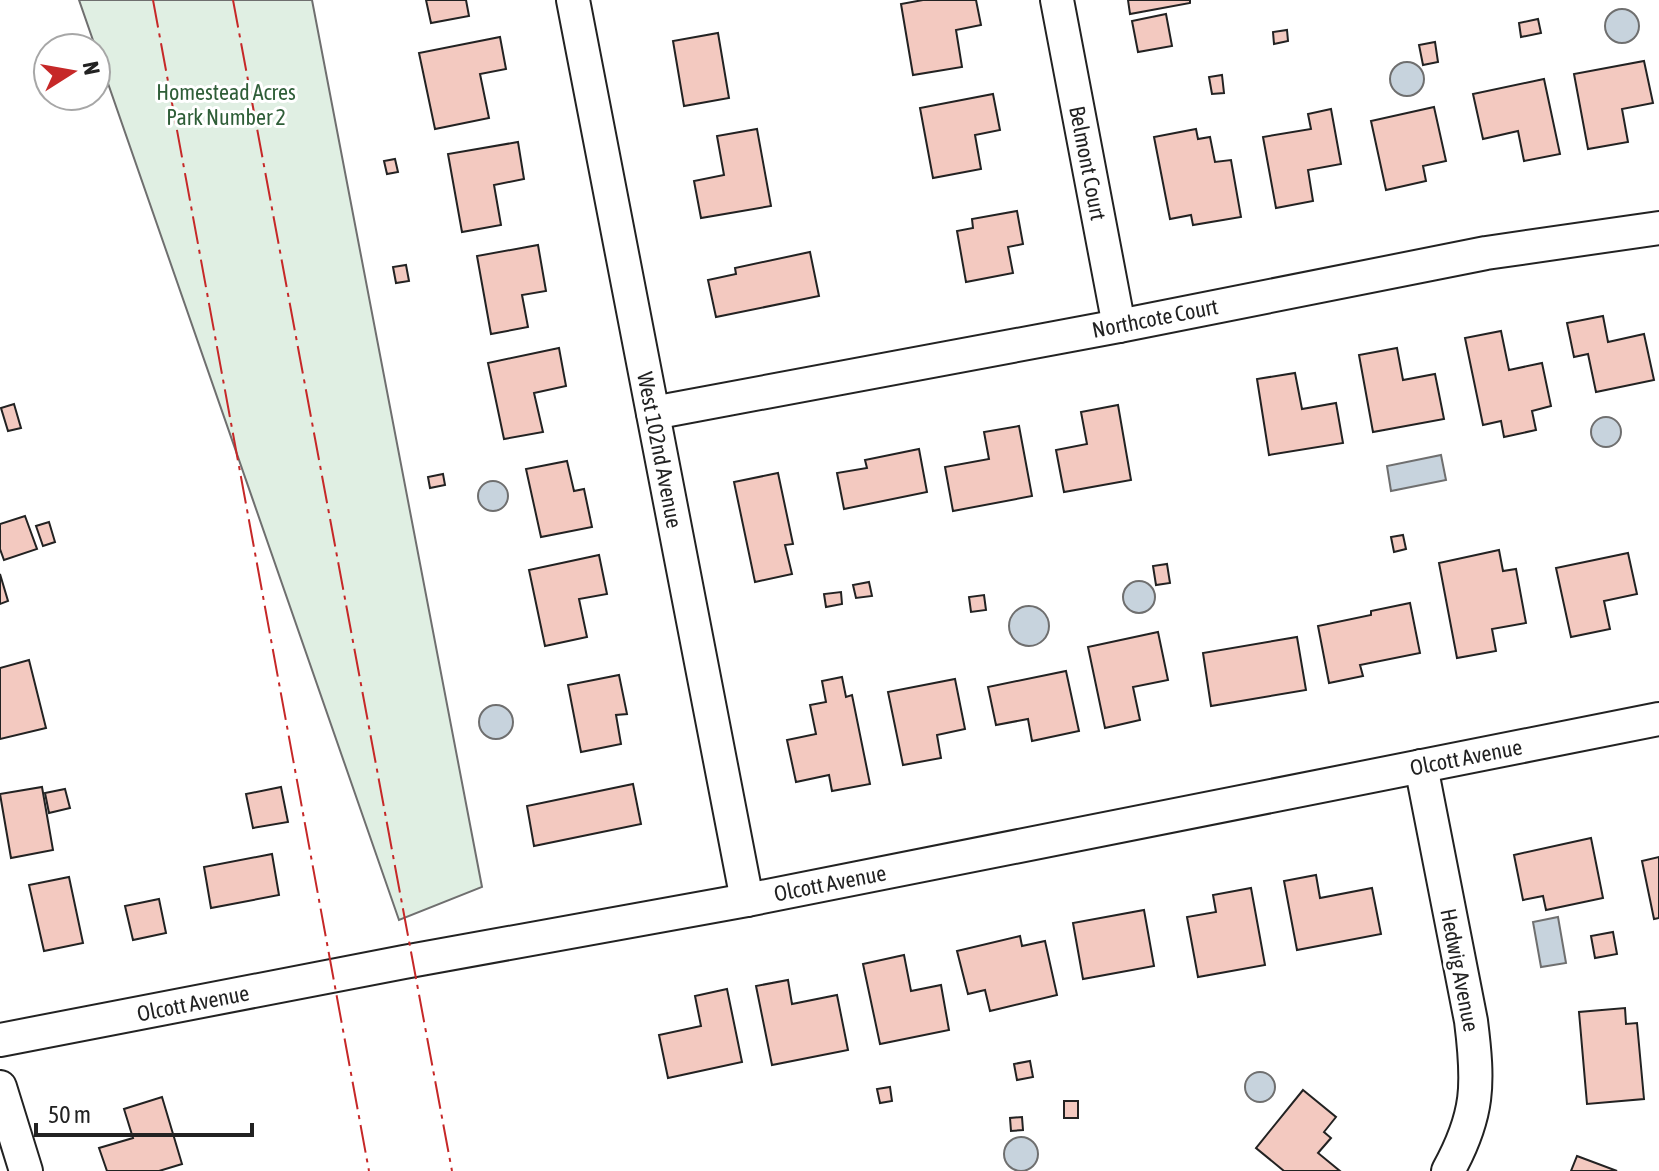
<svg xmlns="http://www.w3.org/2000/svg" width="1659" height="1171" font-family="'Asap Condensed',sans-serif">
	<rect width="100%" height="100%" fill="#fff"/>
	<polygon fill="#e0efe3" stroke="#6f6f6f" stroke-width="2" points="79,0 312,0 482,887 399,920"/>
	<g fill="#c7d3dd" stroke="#6f6f6f" stroke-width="2">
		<circle cx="1622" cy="26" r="17"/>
		<circle cx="1407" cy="79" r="17"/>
		<circle cx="1606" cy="432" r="15"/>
		<polygon points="1441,455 1446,480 1391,491 1387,466"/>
		<circle cx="493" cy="496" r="15"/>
		<circle cx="1139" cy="597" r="16"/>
		<circle cx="1029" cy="626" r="20"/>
		<circle cx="496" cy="722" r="17"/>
		<polygon points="1558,917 1566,963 1541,967 1533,922"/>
		<circle cx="1260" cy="1087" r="15"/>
		<circle cx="1021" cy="1154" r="17"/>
	</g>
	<g fill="#f3c9c0" stroke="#222" stroke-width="2">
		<polygon points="426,0 466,0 469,16 431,23"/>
		<polygon points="923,0 976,0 981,25 956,30 962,67 913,75 901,4"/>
		<polygon points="1128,0 1190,0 1190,3 1130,14"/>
		<polygon points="1166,14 1172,46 1138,52 1132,21"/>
		<polygon points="1538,19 1541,33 1521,37 1519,23"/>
		<polygon points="1287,30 1288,41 1274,44 1273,32"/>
		<polygon points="718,33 729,98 684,106 673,41"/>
		<polygon points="500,37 506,69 480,74 489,118 435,129 419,53"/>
		<polygon points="1435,42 1438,62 1423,65 1419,45"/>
		<polygon points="1644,61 1653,103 1622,109 1628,142 1588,149 1574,74"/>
		<polygon points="1222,75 1224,93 1212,94 1209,77"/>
		<polygon points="1544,79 1560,154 1524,161 1518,131 1483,139 1473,94"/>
		<polygon points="993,94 1000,130 975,135 981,169 933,178 920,108"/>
		<polygon points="1434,107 1446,161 1423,166 1426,181 1386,190 1371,121"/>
		<polygon points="1331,109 1341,164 1308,170 1313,201 1276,208 1263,137 1311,129 1308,114"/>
		<polygon points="757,129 771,206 701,218 694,181 724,175 717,136"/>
		<polygon points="1196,129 1198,139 1210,137 1215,162 1231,160 1241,217 1193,225 1191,215 1170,219 1154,137"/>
		<polygon points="518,142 524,179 494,185 501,225 462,232 448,154"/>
		<polygon points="395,159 398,172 387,174 384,161"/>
		<polygon points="1017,211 1023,244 1008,247 1013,273 966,282 957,231 973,228 972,219"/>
		<polygon points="538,245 546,291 522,295 528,327 491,334 477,256"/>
		<polygon points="810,252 819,296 716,317 708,280 736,274 735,268"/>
		<polygon points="406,265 409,281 396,283 393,267"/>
		<polygon points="1603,316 1608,342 1644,334 1654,380 1596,392 1588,354 1574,357 1567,323"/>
		<polygon points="1501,331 1509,370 1542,363 1551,406 1532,411 1536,430 1504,437 1501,421 1483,425 1465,338"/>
		<polygon points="559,348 566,386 534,393 543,432 504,439 488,363"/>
		<polygon points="1397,348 1403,380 1435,374 1444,419 1373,432 1359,355"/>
		<polygon points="1295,373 1302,409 1336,403 1343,443 1269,455 1257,379"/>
		<polygon points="14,404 21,428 8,431 1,408"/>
		<polygon points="1118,405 1131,480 1064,492 1056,450 1087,444 1081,412"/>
		<polygon points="1019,426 1032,496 953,511 945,467 989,459 984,432"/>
		<polygon points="919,449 927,492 844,509 837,473 867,468 865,460"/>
		<polygon points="567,461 574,491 584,489 592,527 541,537 526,469"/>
		<polygon points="778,473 793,544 785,545 792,574 755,582 734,482"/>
		<polygon points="443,474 445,485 430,488 428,477"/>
		<polygon points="25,516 37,549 4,560 0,549 0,524"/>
		<polygon points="49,522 55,542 43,546 36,526"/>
		<polygon points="1403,535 1406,549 1394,552 1391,537"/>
		<polygon points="1499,550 1503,571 1516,569 1526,623 1492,629 1496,651 1457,658 1439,563"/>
		<polygon points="1628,553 1637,594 1604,601 1610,629 1571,637 1556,568"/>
		<polygon points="599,555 607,594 579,599 587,637 545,646 529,570"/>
		<polygon points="1167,564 1170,583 1156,585 1153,566"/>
		<polygon points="0,574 8,601 0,604"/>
		<polygon points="869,582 872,596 856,598 853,585"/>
		<polygon points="841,592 842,604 826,607 824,594"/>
		<polygon points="984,595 986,610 971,612 969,597"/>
		<polygon points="1410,603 1420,653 1360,665 1363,676 1329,683 1318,626 1371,615 1371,611"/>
		<polygon points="1158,632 1168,680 1133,687 1140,720 1105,728 1088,647"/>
		<polygon points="1297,637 1306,690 1211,706 1203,653"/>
		<polygon points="29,660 46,728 0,739 0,668"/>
		<polygon points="1066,671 1079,731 1032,741 1028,719 996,725 988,687"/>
		<polygon points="619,675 627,714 616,715 621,744 581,752 568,685"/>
		<polygon points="842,677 846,697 852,695 870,784 832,791 829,775 796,782 787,740 816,734 810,705 826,702 822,681"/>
		<polygon points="955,679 965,729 937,735 941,758 903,765 888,692"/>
		<polygon points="633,784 641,824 534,846 527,806"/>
		<polygon points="42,787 53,850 11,858 0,794"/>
		<polygon points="281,787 288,822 253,828 246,794"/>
		<polygon points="65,789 70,808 49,813 45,793"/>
		<polygon points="1591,838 1603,898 1546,910 1543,896 1523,900 1514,855"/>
		<polygon points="272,854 279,895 211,908 204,867"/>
		<polygon points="1659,857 1659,918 1654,919 1642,861"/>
		<polygon points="1316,875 1320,898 1372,888 1381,934 1297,950 1284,881"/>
		<polygon points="69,877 83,943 44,951 29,885"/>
		<polygon points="1251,888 1265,965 1198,977 1187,917 1216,912 1213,895"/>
		<polygon points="159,899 166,933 133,940 125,906"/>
		<polygon points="1144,910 1154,966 1083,979 1073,923"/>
		<polygon points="1613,932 1617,954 1595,958 1591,936"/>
		<polygon points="1020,936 1022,946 1045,941 1057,995 990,1011 985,990 968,994 957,951"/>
		<polygon points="904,955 911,991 941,985 949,1030 880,1044 863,964"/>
		<polygon points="788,980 792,1004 837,995 848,1050 772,1065 756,986"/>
		<polygon points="727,989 742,1062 668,1078 659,1035 701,1026 695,996"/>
		<polygon points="1625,1008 1626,1024 1637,1023 1644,1099 1587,1104 1579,1012"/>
		<polygon points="1030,1061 1033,1077 1017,1080 1014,1064"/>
		<polygon points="890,1087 892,1101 880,1103 877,1089"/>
		<polygon points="1303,1090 1336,1117 1324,1132 1331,1138 1318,1153 1340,1171 1284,1171 1256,1148"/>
		<polygon points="162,1097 182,1164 159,1171 107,1171 99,1148 133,1138 124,1109"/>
		<rect x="1064" y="1101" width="14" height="17"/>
		<polygon points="1022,1117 1023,1130 1011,1131 1010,1118"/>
		<polygon points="1577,1156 1617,1171 1571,1171"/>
	</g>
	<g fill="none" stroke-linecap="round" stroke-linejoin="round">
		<defs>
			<g id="minor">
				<polyline points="573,0 747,900"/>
				<polyline points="1057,0 1119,326"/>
				<polyline points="653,413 1119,326 1486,253 1659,228"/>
				<path d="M 1421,766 L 1471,1021 C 1479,1084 1479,1115 1448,1171"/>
				<polyline points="0,1040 404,962 747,900 1659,719"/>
				<polyline points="0,1087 26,1171"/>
			</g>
		</defs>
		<use href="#minor" stroke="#222" stroke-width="36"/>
		<use href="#minor" stroke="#fff" stroke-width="32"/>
		<g stroke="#c62828" stroke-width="2" stroke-dasharray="28 6 4 6" stroke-linecap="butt">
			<polyline points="153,0 369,1171"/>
			<polyline points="233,0 452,1171"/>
		</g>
	</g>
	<g text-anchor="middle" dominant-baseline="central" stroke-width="6" stroke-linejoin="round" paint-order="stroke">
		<g font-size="22" fill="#2f5e38" stroke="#fff">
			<text x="226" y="92">Homestead Acres<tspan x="226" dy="25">Park Number 2</tspan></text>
		</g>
		<g font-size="22" fill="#222" stroke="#fff">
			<text transform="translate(1088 163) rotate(79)">Belmont Court</text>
			<text transform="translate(1155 318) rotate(-11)">Northcote Court</text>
			<text transform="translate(660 450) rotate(79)">West 102nd Avenue</text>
			<text transform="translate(1466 757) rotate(-11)">Olcott Avenue</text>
			<text transform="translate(830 883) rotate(-11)">Olcott Avenue</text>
			<text transform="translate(1460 970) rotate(79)">Hedwig Avenue</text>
			<text transform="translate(193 1003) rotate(-11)">Olcott Avenue</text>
		</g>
	</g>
	<g transform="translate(72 72) rotate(79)"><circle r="38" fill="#ffffff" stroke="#a7a7a7" stroke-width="2"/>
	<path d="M0-6L14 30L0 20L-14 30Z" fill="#c62828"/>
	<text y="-12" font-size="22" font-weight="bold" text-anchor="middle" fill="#222222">N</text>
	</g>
	<path d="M36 1123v12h216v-12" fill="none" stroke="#222222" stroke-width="4"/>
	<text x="48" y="1123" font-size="24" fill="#222222" stroke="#ffffff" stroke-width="6" paint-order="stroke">50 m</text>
</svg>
